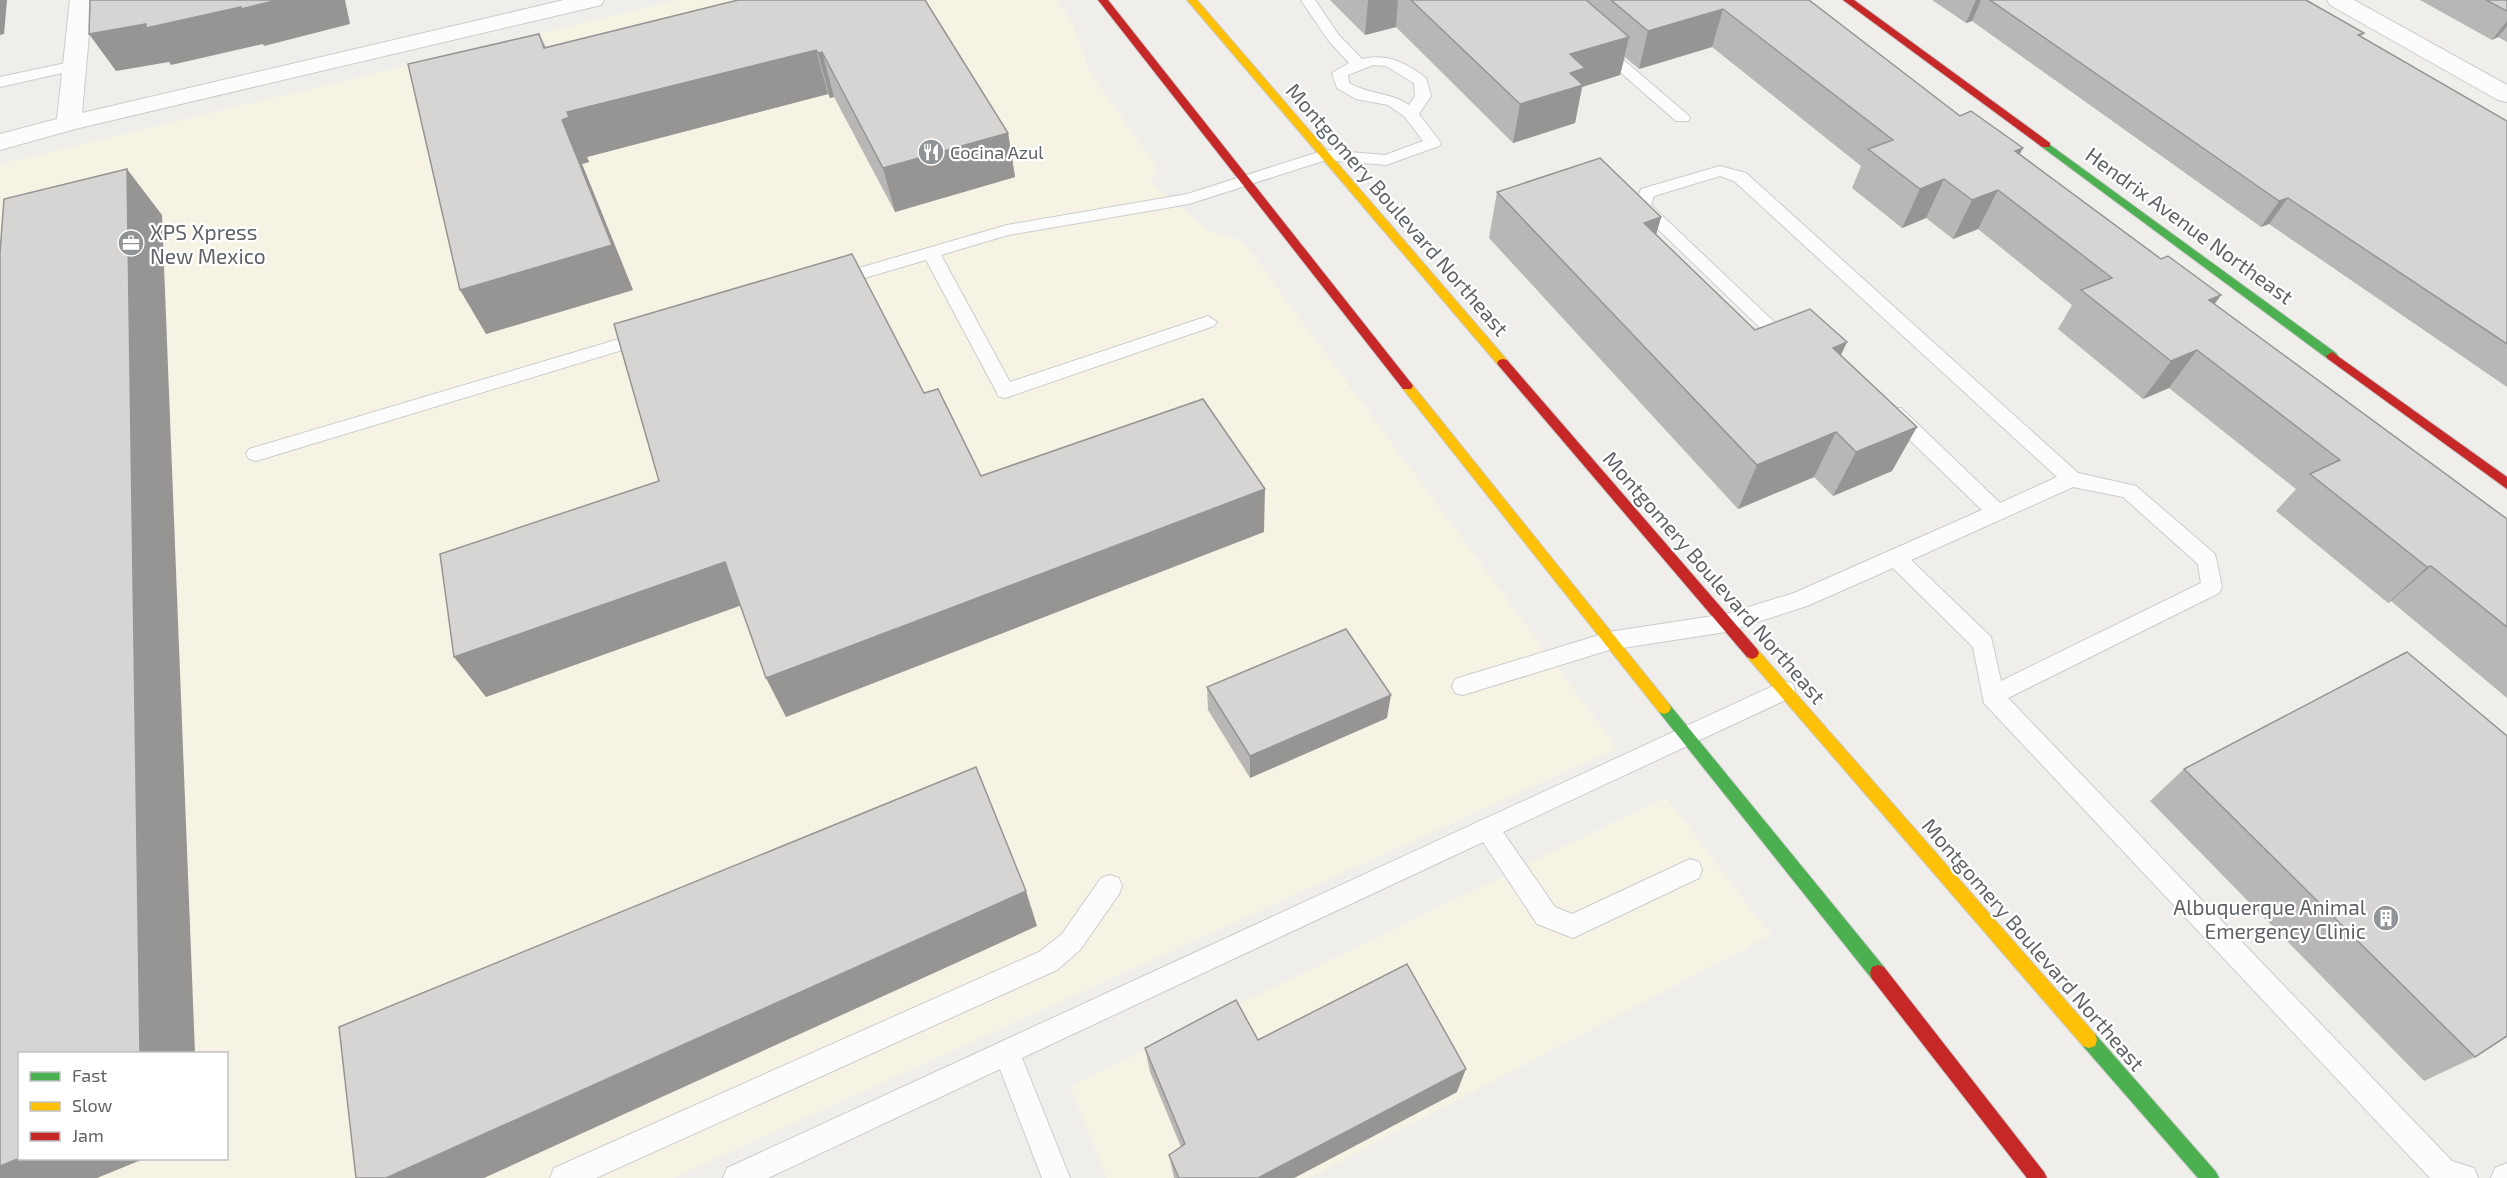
<svg xmlns="http://www.w3.org/2000/svg" width="2507" height="1178" font-family="'Exo 2',sans-serif">
	<rect width="100%" height="100%" fill="#efeeea"/>
	<g fill="#f7f3e4" fill-rule="evenodd">
		<path d="M 678,0 L 1056,0 L 1072,22 L 1090,72 L 1156,166 L 1156,175 L 1149,181 L 1209,231 L 1230,236 L 1245,244 L 1617,748 L 673,1178 L 0,1178 L 0,164 ZM 20,1054 L 226,1054 L 226,1158 L 20,1158 Z"/>
		<polygon points="1666,797 1771,935 1309,1178 1107,1178 1070,1086"/>
	</g>
	<g fill="none" stroke-linecap="round" stroke-linejoin="round">
		<defs>
			<g id="lane">
				<path d="M 1301,0 L 1315,0 L 1338,34 L 1362,59 C 1388,53 1406,63 1426,78 L 1431,96 L 1419,114 L 1441,143 L 1439,146 L 1386,165 L 1326,160 L 1189,204 L 1008,235 L 941,255 L 1010,382 L 1208,316 L 1217,322 L 1214,326 L 1005,398 L 998,396 L 996,391 L 926,260 L 834,287 L 825,281 L 828,277 L 1007,225 L 1187,194 L 1325,150 L 1385,155 L 1423,141 L 1405,117 L 1388,105 L 1356,99 L 1337,88 L 1332,73 L 1349,63 L 1328,40 ZM 1373,65 L 1386,66 L 1414,83 L 1415,96 L 1409,105 C 1390,92 1370,95 1349,83 L 1348,75 Z"/>
				<polygon points="1601,44 1606,45 1688,115 1690,118 1688,121 1676,121 1596,51 1594,48"/>
				<polygon points="75,61 83,66 80,69 0,87 0,77"/>
				<path d="M 1720,166 L 1746,173 L 2078,473 L 2136,486 L 2215,554 L 2222,587 L 2219,593 L 2008,698 L 2452,1161 L 2474,1168 L 2478,1178 L 2430,1178 L 1984,703 L 1973,647 L 1893,568 L 1807,606 L 1726,632 L 1609,650 L 1463,695 L 1455,693 L 1452,686 L 1455,679 L 1609,632 L 1726,614 L 1794,593 L 1982,510 L 1887,418 L 1885,413 L 1887,408 L 1901,408 L 2000,503 L 2057,477 L 1734,181 L 1720,176 L 1654,196 L 1651,205 L 1792,339 L 1795,343 L 1792,347 L 1780,347 L 1634,206 L 1641,189 ZM 2073,487 L 2123,497 L 2198,564 L 2201,583 L 2001,681 L 1991,637 L 1911,560 Z"/>
				<polygon points="646,331 652,333 655,337 652,341 256,461 249,459 246,454 249,449"/>
				<polygon points="1784,681 1792,683 1795,690 1792,697 1503,832 1555,907 1572,914 1690,859 1699,862 1702,870 1699,878 1573,938 1537,924 1483,842 1022,1058 1070,1178 1042,1178 1000,1069 768,1178 723,1178 727,1168"/>
				<polygon points="1110,875 1119,878 1122,886 1119,894 1080,950 1057,970 596,1178 550,1178 554,1168 1039,952 1062,934 1101,878"/>
				<polygon points="2507,1163 2507,1178 2491,1178 2495,1168"/>
			</g>
			<g id="street">
				<polygon points="70,0 92,0 82,113 564,0 604,0 601,5 593,7 75,129 0,150 0,134 57,119"/>
				<polygon points="2327,0 2354,0 2507,85 2507,102 2498,100 2330,5"/>
			</g>
			<g id="fast">
				<polygon points="2046,142 2336,353 2338,356 2336,359 2328,359 2042,147 2042,143"/>
				<polygon points="1664,702 1669,704 1884,967 1886,973 1884,979 1878,981 1872,979 1659,712 1657,708 1659,704"/>
				<polygon points="2089,1032 2095,1034 2216,1172 2219,1178 2198,1178 2083,1046 2081,1040 2083,1034"/>
			</g>
			<g id="slow">
				<polygon points="1187,0 1197,0 1507,360 1509,363 1507,366 1499,366"/>
				<polygon points="1407,382 1411,383 1669,704 1671,708 1669,712 1664,714 1659,712 1403,389 1401,386"/>
				<polygon points="1752,647 1757,649 2095,1034 2097,1040 2095,1046 2089,1048 2083,1046 1747,657 1745,653 1747,649"/>
			</g>
			<g id="jam">
				<polygon points="1098,0 1108,0 1411,383 1413,386 1411,389 1403,389"/>
				<polygon points="1843,0 1854,0 2050,143 2050,147 2042,147"/>
				<polygon points="2332,352 2507,477 2507,489 2328,359 2326,356"/>
				<polygon points="1503,359 1507,360 1757,649 1759,653 1757,657 1752,659 1747,657 1499,366 1497,363 1499,360"/>
				<polygon points="1878,965 1884,967 2044,1172 2047,1178 2027,1178 1872,979 1870,973 1872,967"/>
			</g>
		</defs>
		<use href="#lane" stroke="#cbcccc" stroke-width="2"/>
		<use href="#street" stroke="#cbcccc" stroke-width="2"/>
		<use href="#fast" stroke="#cacacb" stroke-width="2"/>
		<use href="#slow" stroke="#cacacb" stroke-width="2"/>
		<use href="#jam" stroke="#cacacb" stroke-width="2"/>
		<use href="#lane" fill="#fdfcfc" fill-rule="evenodd"/>
		<use href="#street" fill="#fdfcfc" fill-rule="evenodd"/>
		<use href="#fast" fill="#4caf50" fill-rule="evenodd"/>
		<use href="#slow" fill="#ffc107" fill-rule="evenodd"/>
		<use href="#jam" fill="#c62828" fill-rule="evenodd"/>
	</g>
	<g fill="#b8b7b5">
		<polygon points="738,0 1008,133 1015,177 895,212 834,97 830,98 828,94 587,157 589,162 582,164 633,290 486,334 539,34 546,47"/>
		<polygon points="1330,0 1809,0 1960,116 2020,154 2161,259 2221,295 2214,305 2507,519 2507,698 2391,601 2388,603 2276,511 2296,489 2169,388 2143,399 2058,329 2072,305 1978,229 1953,239 1926,218 1902,228 1852,188 1861,166 1712,47 1639,69 1625,57 1620,75 1582,87 1575,123 1513,143 1396,27 1365,35"/>
		<polygon points="1932,0 2306,0 2364,33 2361,37 2507,121 2507,387 2269,224 2261,227 1972,21 1966,23"/>
		<polygon points="2420,0 2507,0 2507,42 2498,37 2492,40"/>
		<polygon points="1497,192 1661,217 1656,235 1755,330 1841,355 1892,471 1833,496 1814,477 1738,509 1489,238"/>
		<polygon points="1207,687 1387,718 1250,778 1208,710"/>
		<polygon points="2184,769 2475,1057 2424,1081 2150,801"/>
		<polygon points="1258,1040 1457,1092 1294,1178 1174,1178 1169,1155 1181,1147 1150,1072 1145,1048"/>
	</g>
	<g fill="#969594">
		<polygon points="0,0 7,0 4,34 0,35"/>
		<polygon points="278,0 345,0 350,24 264,46 263,44 171,65 169,62 116,71 89,34"/>
		<polygon points="1368,0 1398,0 1396,27 1365,35"/>
		<polygon points="1976,0 1981,0 1972,21 1966,23"/>
		<polygon points="1723,9 1712,47 1639,69 1648,31"/>
		<polygon points="2507,21 2507,26 2498,37 2492,40"/>
		<polygon points="1629,37 1620,75 1582,87 1575,123 1513,143 1520,104 1570,54"/>
		<polygon points="816,50 828,94 587,157 589,162 582,164 633,290 486,334 460,290 562,120 567,112"/>
		<polygon points="822,52 834,97 830,98 818,53"/>
		<polygon points="1008,133 1015,177 895,212 883,168"/>
		<polygon points="2023,148 2003,186 2015,151"/>
		<polygon points="127,169 162,215 195,1053 140,1053"/>
		<polygon points="1944,179 1926,218 1902,228 1920,189"/>
		<polygon points="1998,190 1978,229 1953,239 1972,200"/>
		<polygon points="2288,198 2269,224 2261,227 2279,201"/>
		<polygon points="1661,217 1648,263 1644,223"/>
		<polygon points="2221,295 2194,333 2209,300"/>
		<polygon points="1847,342 1826,388 1833,348"/>
		<polygon points="2197,350 2169,388 2143,399 2171,361"/>
		<polygon points="1917,427 1892,471 1833,496 1856,452"/>
		<polygon points="1836,432 1814,477 1738,509 1757,465"/>
		<polygon points="1265,489 1264,532 786,717 766,678"/>
		<polygon points="725,562 745,604 486,697 454,657"/>
		<polygon points="2431,566 2391,601 2388,603 2427,567"/>
		<polygon points="1391,695 1387,718 1250,778 1250,756"/>
		<polygon points="1026,891 1037,926 484,1178 386,1178"/>
		<polygon points="1466,1069 1457,1092 1294,1178 1258,1178"/>
		<polygon points="20,1158 146,1158 97,1178 0,1178 0,1166"/>
	</g>
	<g fill="#d6d5d3" stroke="#969594" stroke-width="1.5">
		<polygon points="90,0 278,0 241,9 241,7 146,28 146,24 89,34"/>
		<polygon points="738,0 925,0 1008,133 883,168 822,52 818,53 816,50 567,112 569,117 562,120 612,245 460,290 408,64 539,34 544,48"/>
		<polygon points="1411,0 1586,0 1629,37 1570,54 1585,68 1570,73 1583,85 1520,104"/>
		<polygon points="1611,0 1809,0 1960,116 1971,111 2023,148 2015,151 2161,259 2168,256 2221,295 2209,300 2507,519 2507,627 2431,566 2427,567 2310,474 2340,460 2197,350 2171,361 2081,290 2112,278 1998,190 1972,200 1944,179 1920,189 1868,149 1893,140 1723,9 1648,31"/>
		<polygon points="1990,0 2306,0 2364,33 2358,35 2507,121 2507,344 2288,198 2279,201"/>
		<polygon points="2486,0 2507,0 2507,11"/>
		<polygon points="1600,158 1661,217 1644,223 1755,330 1810,309 1847,342 1833,348 1917,427 1856,452 1836,432 1757,465 1497,192"/>
		<polygon points="127,169 140,1053 20,1053 20,1158 0,1166 0,253 4,199"/>
		<polygon points="852,254 924,393 938,389 981,476 1203,399 1265,489 766,678 725,562 454,657 440,554 659,481 614,324"/>
		<polygon points="1346,629 1391,695 1250,756 1207,687"/>
		<polygon points="2407,652 2507,736 2507,1036 2475,1057 2184,769"/>
		<polygon points="976,767 1026,891 386,1178 356,1178 339,1027"/>
		<polygon points="1407,964 1466,1069 1258,1178 1179,1178 1169,1155 1185,1144 1145,1048 1236,1000 1258,1040"/>
	</g>
	<defs>
		<symbol id="restaurant-disc" viewBox="-11 -11 22 22"><circle r="9.5" fill="#919496" stroke="#fff"/><path d="M-5-6h1v4h1v-4h1v4h1v-4h1v5L-1.5 .5V6h-2V.5L-5-1ZM5-6V6H3V1.5H1.5Q1.5-4 5-6Z" fill="#fff"/></symbol>
		<symbol id="office-disc" viewBox="-11 -11 22 22"><circle r="9.5" fill="#919496" stroke="#fff"/><path d="M-6-3h4V-5.5h4V-3h4V5H-6ZM-1-4.5V-3h2v-1.5ZM-6 0V1H6V0Z" fill="#fff"/></symbol>
		<symbol id="building-disc" viewBox="-11 -11 22 22"><circle r="9.5" fill="#919496" stroke="#fff"/><path d="M-4-6H4V6H1V3H-1V6H-4ZM-2.5-4.3h1.7v1.8h-1.7ZM.8-4.3h1.7v1.8H.8ZM-2.5-1h1.7V.8h-1.7ZM.8-1h1.7V.8H.8Z" fill="#fff"/></symbol>
	</defs>
	<g fill-rule="evenodd">
		<use href="#restaurant-disc" x="916" y="137" width="30" height="30"/>
		<use href="#office-disc" x="116" y="228" width="30" height="30"/>
		<use href="#building-disc" x="2371" y="903" width="30" height="30"/>
	</g>
	<g text-anchor="middle" dominant-baseline="central" stroke-width="4.5" stroke-linejoin="round" paint-order="stroke">
		<g font-size="18" fill="#5f6368" stroke="#fff" text-anchor="start">
			<text x="950" y="152">Cocina Azul</text>
		</g>
		<g font-size="21" fill="#5f6368" stroke="#fff">
			<text transform="translate(1398 209) rotate(49)">Montgomery Boulevard Northeast</text>
			<text transform="translate(2190 225) rotate(36)">Hendrix Avenue Northeast</text>
			<text transform="translate(1715 577) rotate(49)">Montgomery Boulevard Northeast</text>
			<text transform="translate(2034 944) rotate(49)">Montgomery Boulevard Northeast</text>
		</g>
		<g font-size="21" fill="#5f6368" stroke="#fff" text-anchor="start">
			<text x="150" y="231">XPS Xpress<tspan x="150" dy="24">New Mexico</tspan></text>
			<text x="2366" y="906" text-anchor="end">Albuquerque Animal<tspan x="2366" dy="24">Emergency Clinic</tspan></text>
		</g>
	</g>
	<rect x="18" y="1052" width="210" height="108" fill="#ffffff" stroke="#bfc1c3" stroke-width="1.5"/>
	<rect x="30" y="1072" width="30" height="9" fill="#4caf50" stroke="#bfc1c3" stroke-width="1.5"/>
	<text x="72" y="1082" font-size="18" fill="#5f6368">Fast</text>
	<rect x="30" y="1102" width="30" height="9" fill="#ffc107" stroke="#bfc1c3" stroke-width="1.5"/>
	<text x="72" y="1112" font-size="18" fill="#5f6368">Slow</text>
	<rect x="30" y="1132" width="30" height="9" fill="#c62828" stroke="#bfc1c3" stroke-width="1.5"/>
	<text x="72" y="1142" font-size="18" fill="#5f6368">Jam</text>
</svg>
